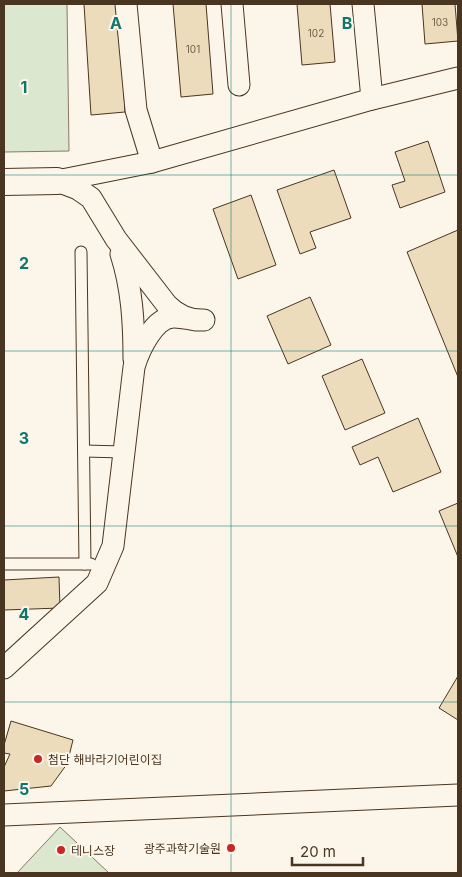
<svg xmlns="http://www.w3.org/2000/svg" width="462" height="877" font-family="Inter,'Noto Sans KR',sans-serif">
	<rect width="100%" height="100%" fill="#fbf6e9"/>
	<g fill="#dce7d0" stroke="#887966">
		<polygon points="4,4 67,4 69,151 4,152"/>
		<polygon points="60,827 109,873 17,873"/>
	</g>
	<g fill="#ecdcbc" stroke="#4a3520">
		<polygon points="84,4 119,4 125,112 91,115"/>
		<polygon points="173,4 206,4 213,94 181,97"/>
		<polygon points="297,4 330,4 335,62 302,65"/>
		<polygon points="422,4 455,4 458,41 425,44"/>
		<polygon points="428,141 445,192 400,208 392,185 405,181 395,152"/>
		<polygon points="334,170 351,218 310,232 316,248 300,254 277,190"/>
		<polygon points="251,195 276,265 238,279 213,209"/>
		<polygon points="458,230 458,377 407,252"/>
		<polygon points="310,297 331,345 288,364 267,316"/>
		<polygon points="362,359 385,413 345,430 322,376"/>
		<polygon points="418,418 441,472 393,492 378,457 360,465 352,447"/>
		<polygon points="458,503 458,557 439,511"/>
		<polygon points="59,577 60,608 4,610 4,580"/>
		<polygon points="458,676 458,720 439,708"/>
		<polygon points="11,721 73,740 67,764 51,786 4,791 4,767 10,754 4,753 4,745"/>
	</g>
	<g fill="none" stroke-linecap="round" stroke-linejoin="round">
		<defs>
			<g id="service">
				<polyline points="81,252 85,564"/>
				<polyline points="84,451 124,452"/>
				<polyline points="4,564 91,564"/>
			</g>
			<g id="minor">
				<polyline points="126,4 136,110 152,162"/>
				<polyline points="232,4 239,85"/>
				<polyline points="363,4 372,99"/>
				<polyline points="57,181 152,162 372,99 458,78"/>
				<path d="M 57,181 L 78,189 L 91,198 L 116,239 L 167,305 C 177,315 189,321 204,320"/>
				<path d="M 121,254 C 132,288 134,323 134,359"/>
				<path d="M 4,668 L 97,583 L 113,546 L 134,367 C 139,350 154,317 174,317 C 178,317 183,318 186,318"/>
				<polyline points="4,815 458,795"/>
			</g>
			<polyline id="tertiary" points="4,182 57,181"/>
		</defs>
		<use href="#service" stroke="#4a3520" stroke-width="13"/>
		<use href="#minor" stroke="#4a3520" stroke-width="23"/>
		<use href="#tertiary" stroke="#4a3520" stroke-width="28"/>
		<use href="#service" stroke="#fbf6e9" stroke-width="11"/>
		<use href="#minor" stroke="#fbf6e9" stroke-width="21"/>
		<use href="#tertiary" stroke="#fbf6e9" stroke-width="26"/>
	</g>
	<path fill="none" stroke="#0f766e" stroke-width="1" stroke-opacity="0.55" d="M 231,4 L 231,873M 4,175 L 458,175M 4,351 L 458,351M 4,526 L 458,526M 4,702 L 458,702"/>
	<g fill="#c62828" stroke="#fbf6e9" stroke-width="2">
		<circle cx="38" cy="759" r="5"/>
		<circle cx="231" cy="848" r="5"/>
		<circle cx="61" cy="850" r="5"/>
	</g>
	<g text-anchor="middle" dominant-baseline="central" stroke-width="4" stroke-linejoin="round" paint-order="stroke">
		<g font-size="10" fill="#725f47">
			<text x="440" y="22">103</text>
			<text x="316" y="33">102</text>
			<text x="193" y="49">101</text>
		</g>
		<g font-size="12" fill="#4a3520" stroke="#fbf6e9" text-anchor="start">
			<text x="48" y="759">첨단 해바라기어린이집</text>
			<text x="221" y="848" text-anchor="end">광주과학기술원</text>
			<text x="71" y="850">테니스장</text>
		</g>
	</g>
	<g font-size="16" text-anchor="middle" font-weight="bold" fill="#0f766e" stroke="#fbf6e9" stroke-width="4" stroke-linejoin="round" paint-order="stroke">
		<text x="116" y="29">A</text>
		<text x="347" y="29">B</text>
		<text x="24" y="93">1</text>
		<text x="24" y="269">2</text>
		<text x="24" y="444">3</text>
		<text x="24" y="620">4</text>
		<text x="24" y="795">5</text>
	</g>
	<rect width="462" height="877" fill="none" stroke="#4a3520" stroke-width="10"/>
	<path d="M292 857v8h71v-8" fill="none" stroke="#4a3520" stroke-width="2.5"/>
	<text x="300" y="857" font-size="15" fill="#4a3520" stroke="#fbf6e9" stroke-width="4" paint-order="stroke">20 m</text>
</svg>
